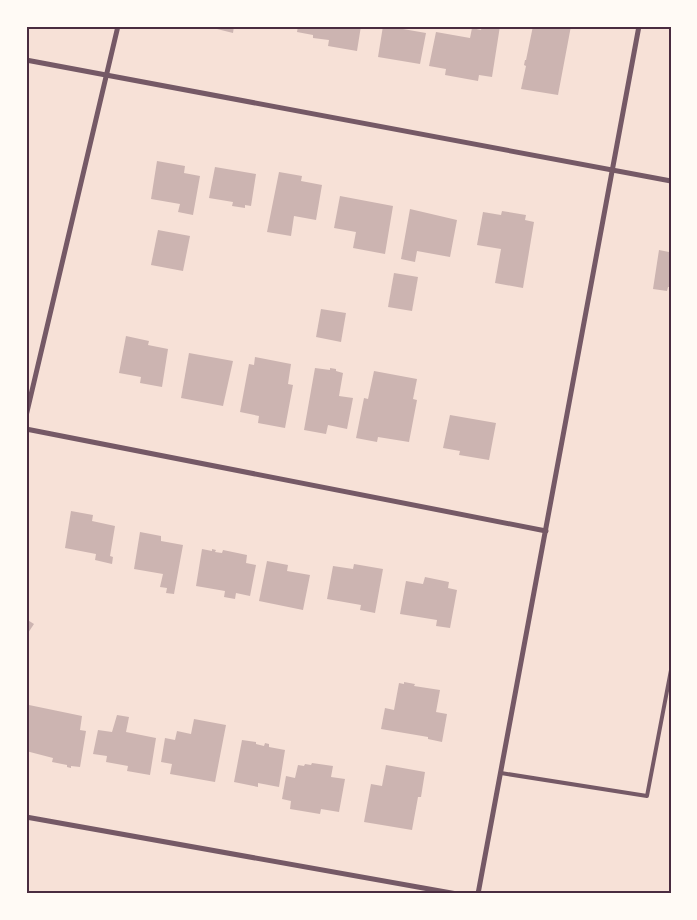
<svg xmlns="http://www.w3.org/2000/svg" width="697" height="920" font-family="Manrope,sans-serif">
	<rect width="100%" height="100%" fill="#f7e1d7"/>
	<g fill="#ccb4b1">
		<polygon points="205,26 234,26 233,33"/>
		<polygon points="298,26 361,26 357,51 328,46 329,40 313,38 313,35 297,32"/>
		<polygon points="383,26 403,26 403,29 426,33 420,64 378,57"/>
		<polygon points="482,26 500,26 492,77 479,75 478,81 445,75 446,69 429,66 436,32 470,38 472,28 481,30"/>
		<polygon points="533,26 571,26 558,95 521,89 526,66 524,65 525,60 526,60"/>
		<polygon points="157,161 185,166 184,173 200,176 193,215 178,212 180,204 151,199"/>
		<polygon points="215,167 256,174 251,206 245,205 245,208 232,206 233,202 209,198"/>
		<polygon points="279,172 302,176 301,181 322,185 316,220 294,216 291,236 267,232"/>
		<polygon points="340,196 393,206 385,254 353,248 356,232 334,228"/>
		<polygon points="410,209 457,220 450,257 417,251 415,262 401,259"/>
		<polygon points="502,211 526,215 525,220 534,222 523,288 495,283 501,249 477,245 483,212 501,215"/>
		<polygon points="158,230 190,236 183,271 151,265"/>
		<polygon points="670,247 671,287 668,287 667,291 653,289 659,250 669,252"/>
		<polygon points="394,273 418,277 412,311 388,307"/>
		<polygon points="321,309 346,313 341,342 316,337"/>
		<polygon points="126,336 149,341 148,345 168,349 162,387 140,383 141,377 119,373"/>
		<polygon points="189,353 233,361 223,406 181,398"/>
		<polygon points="255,357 291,364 288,384 293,385 285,428 258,423 259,416 240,412 249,364 254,365"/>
		<polygon points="315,368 330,370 330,368 336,369 336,371 343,373 339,396 353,398 347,429 328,425 326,434 304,430"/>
		<polygon points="374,371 417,379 413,399 417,400 409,442 378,437 377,442 356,438 364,398 368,399"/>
		<polygon points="450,415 496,423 489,460 459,455 460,451 443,448"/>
		<polygon points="71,511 93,515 92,521 115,526 110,556 113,557 112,564 95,560 96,554 65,548"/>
		<polygon points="140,532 161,536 161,541 183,545 174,594 166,593 167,588 160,587 163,574 134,569"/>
		<polygon points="202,549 212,551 212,549 216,550 215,552 222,553 223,550 247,555 246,563 256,565 250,596 236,593 235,599 224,597 225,591 196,586"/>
		<polygon points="267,561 288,565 287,571 310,575 303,610 259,601"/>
		<polygon points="354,564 383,569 375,613 360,610 361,605 327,599 333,566 353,569"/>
		<polygon points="425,577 449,582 448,588 457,590 450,628 436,626 437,620 400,614 406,581 423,584"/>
		<polygon points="26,619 34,624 26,636"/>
		<polygon points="404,682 415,684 414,686 440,690 436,712 447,714 442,742 428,739 428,737 381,729 385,708 394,710 399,683 404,684"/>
		<polygon points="29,705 82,716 80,730 86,731 80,767 71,766 71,768 67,767 67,765 52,762 53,758 26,751 26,722"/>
		<polygon points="117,715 129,717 126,732 156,738 150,775 127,771 128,766 106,762 107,756 93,754 98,730 112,732"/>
		<polygon points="194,719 226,725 215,782 170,774 172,764 161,762 165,738 175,740 177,731 191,734"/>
		<polygon points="242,740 256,742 256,744 264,746 265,743 269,744 269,747 285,750 279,787 258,783 258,787 234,782"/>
		<polygon points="312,763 333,766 331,777 345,779 339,812 321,809 320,814 290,809 291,801 282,799 286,776 295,778 298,765 304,766 305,764 311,765"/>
		<polygon points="386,765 425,772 421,797 418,797 412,830 364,822 371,784 382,786"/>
	</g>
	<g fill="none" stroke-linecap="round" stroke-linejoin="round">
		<polyline stroke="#755966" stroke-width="4" points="501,773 647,796 671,670"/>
		<g stroke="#755966" stroke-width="5">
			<polyline points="26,60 671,181"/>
			<polyline points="26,416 118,26"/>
			<polyline points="26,429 546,531"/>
			<polyline points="26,817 457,894"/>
			<polyline points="478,894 639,26"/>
		</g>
	</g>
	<rect width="697" height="920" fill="none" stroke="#fffaf5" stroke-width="55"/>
	<rect x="28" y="28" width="642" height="864" fill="none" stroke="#4a2c40" stroke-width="2"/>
</svg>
